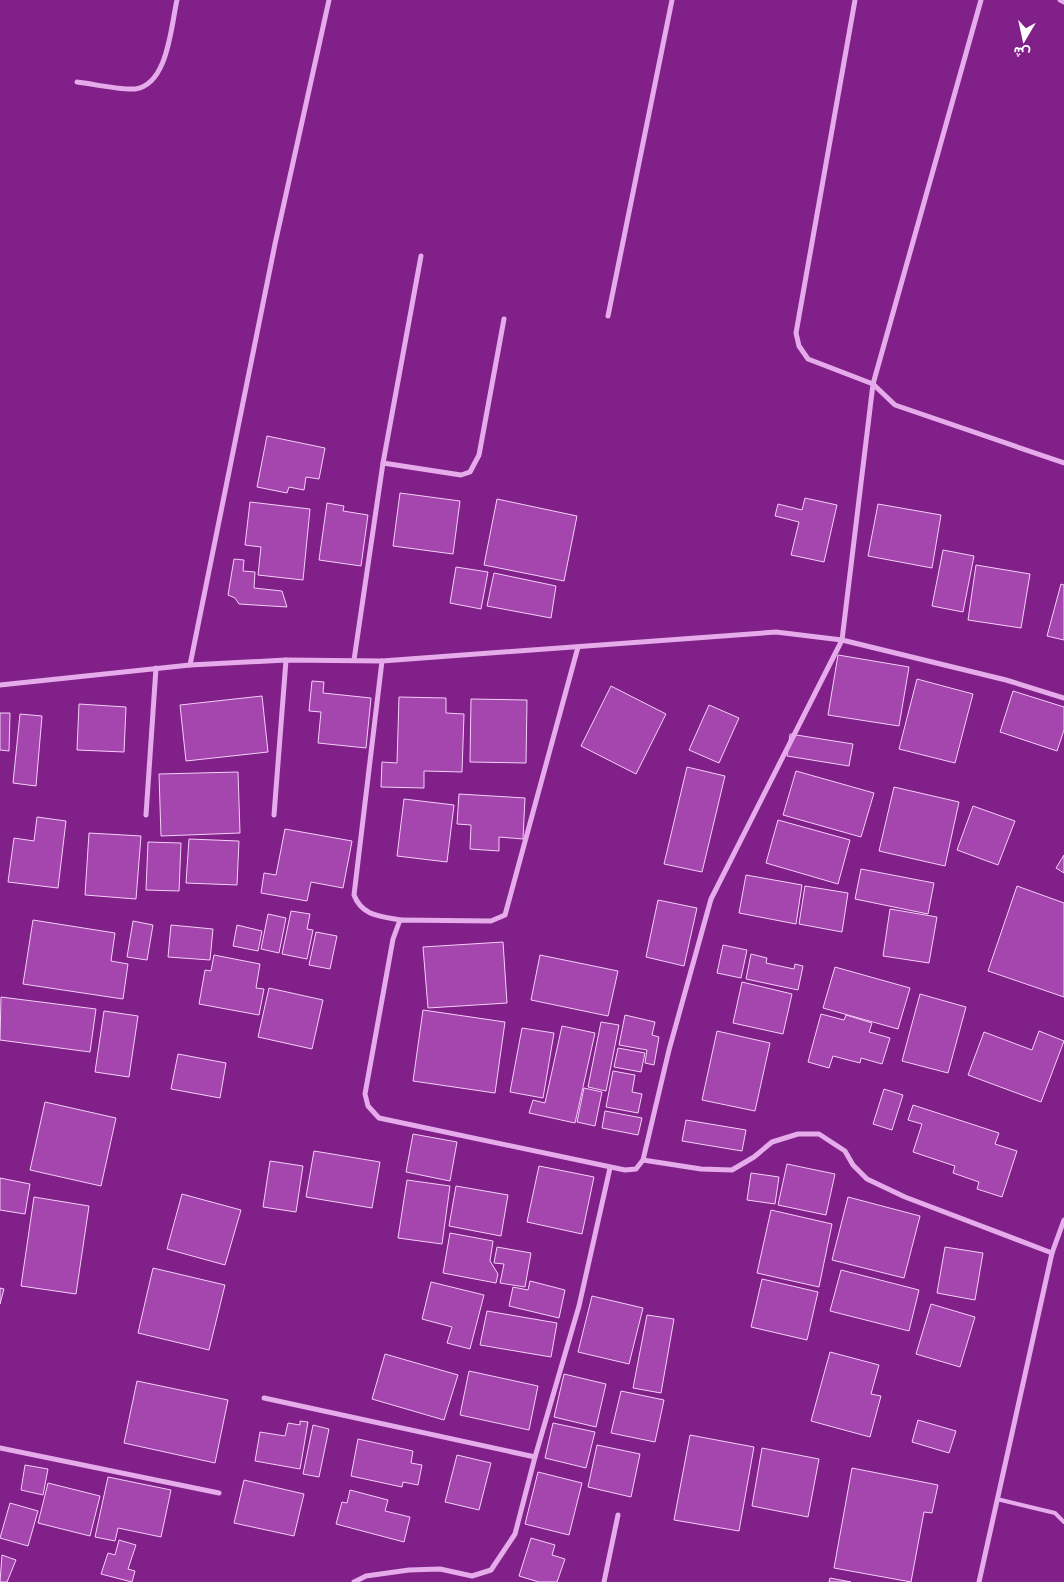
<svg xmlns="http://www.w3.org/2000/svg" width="1064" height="1582" font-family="'Work Sans',Vazirmatn,sans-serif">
	<rect width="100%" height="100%" fill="#802088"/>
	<g fill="#a545ae" stroke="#f4cff8">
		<polygon points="267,436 325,448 319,479 306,477 304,490 289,487 287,493 257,487"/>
		<polygon points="400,493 460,501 453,554 393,546"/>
		<polygon points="805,498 837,505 824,562 791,555 799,522 775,516 778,504 802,510"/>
		<polygon points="497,499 577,516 564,581 484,565"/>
		<polygon points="250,502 310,509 303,580 258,575 261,547 245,545"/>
		<polygon points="327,503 344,506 343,511 368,515 361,566 319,560"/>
		<polygon points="878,504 941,515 932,568 868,556"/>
		<polygon points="943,550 974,556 963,612 932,606"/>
		<polygon points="234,559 244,560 243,571 255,572 254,588 282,591 287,607 239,604 235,598 228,595"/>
		<polygon points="976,565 1030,574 1021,628 968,620"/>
		<polygon points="456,567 488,572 481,609 450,603"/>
		<polygon points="494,573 556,586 551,618 487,606"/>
		<polygon points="1061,584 1064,585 1064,640 1047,636"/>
		<polygon points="838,655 909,667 899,726 828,715"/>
		<polygon points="917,679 973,694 955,763 899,749"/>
		<polygon points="312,681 324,682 323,693 371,698 366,748 318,743 321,712 309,711"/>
		<polygon points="611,686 666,714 636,774 581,746"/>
		<polygon points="1013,691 1064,707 1064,730 1057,751 1000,732"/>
		<polygon points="262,696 268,752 186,761 180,705"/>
		<polygon points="399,697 446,698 446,713 464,714 462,772 424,771 424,788 381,787 382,762 397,763"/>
		<polygon points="471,699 527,700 526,763 470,762"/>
		<polygon points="79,704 126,707 124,752 77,750"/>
		<polygon points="709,705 739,718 719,763 689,750"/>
		<polygon points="0,713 10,713 9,751 0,750"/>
		<polygon points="20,714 42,716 36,786 13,783"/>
		<polygon points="790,734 853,744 849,766 787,756"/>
		<polygon points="687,767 725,776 702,872 664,864"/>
		<polygon points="796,771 874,793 861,837 783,815"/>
		<polygon points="238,772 240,833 161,836 159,774"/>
		<polygon points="894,787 959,802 945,866 879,851"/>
		<polygon points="459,794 525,798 523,839 499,837 499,851 470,849 471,825 457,824"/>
		<polygon points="404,799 454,805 447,862 397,856"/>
		<polygon points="973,806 1015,821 998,865 957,850"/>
		<polygon points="37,817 66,821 58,888 8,882 14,838 34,841"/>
		<polygon points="778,820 850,840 838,884 766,863"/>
		<polygon points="285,829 352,841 343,888 311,882 307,901 261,893 264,873 276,875"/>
		<polygon points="89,833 141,836 136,899 85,895"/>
		<polygon points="189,839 239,841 237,885 186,883"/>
		<polygon points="148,842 181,843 179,891 146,890"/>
		<polygon points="1064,855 1064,873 1056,868"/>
		<polygon points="861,869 934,883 928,914 855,899"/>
		<polygon points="746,875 802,885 796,924 739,913"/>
		<polygon points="805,886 848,893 842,932 799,924"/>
		<polygon points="1017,886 1064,903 1064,997 988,971"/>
		<polygon points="658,900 697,908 684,966 646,957"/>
		<polygon points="890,909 937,917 929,963 883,956"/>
		<polygon points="291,911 310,914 307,929 313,930 307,959 282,954"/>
		<polygon points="268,914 286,918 279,953 261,949"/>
		<polygon points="33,920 115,933 111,961 128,964 123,999 23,984"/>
		<polygon points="133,921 153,925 147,960 127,957"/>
		<polygon points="171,925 213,929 210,960 168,957"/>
		<polygon points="237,925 262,931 258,951 233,946"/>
		<polygon points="316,932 337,936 330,969 309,965"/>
		<polygon points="503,942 507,1003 428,1008 423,947"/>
		<polygon points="723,945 747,950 741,978 717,973"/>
		<polygon points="751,954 767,958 766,963 794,969 795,964 803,966 798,990 746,979"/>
		<polygon points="214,955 260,964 256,988 264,989 259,1015 199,1004 205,970 211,971"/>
		<polygon points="540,955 618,971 608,1016 531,1000"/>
		<polygon points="835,967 910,988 898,1029 823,1008"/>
		<polygon points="742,982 792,994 783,1034 733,1023"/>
		<polygon points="269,988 323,1000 312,1049 258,1037"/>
		<polygon points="920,994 966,1007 948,1073 902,1061"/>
		<polygon points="1,997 96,1009 90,1052 0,1040"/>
		<polygon points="423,1010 505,1022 495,1093 413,1081"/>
		<polygon points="104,1011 138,1016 129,1077 95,1072"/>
		<polygon points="821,1014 844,1020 846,1015 872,1023 869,1032 890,1038 882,1064 861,1058 860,1063 833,1056 829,1068 808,1062"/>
		<polygon points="625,1015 655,1022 652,1035 659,1037 654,1065 645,1063 647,1050 619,1045"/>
		<polygon points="601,1022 619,1025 606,1091 588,1087"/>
		<polygon points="562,1026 595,1033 575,1123 529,1113 533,1100 545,1103"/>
		<polygon points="522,1028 554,1033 543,1098 510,1092"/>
		<polygon points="717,1031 770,1043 755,1111 702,1100"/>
		<polygon points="1039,1031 1064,1041 1041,1102 968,1075 984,1032 1032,1050"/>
		<polygon points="618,1048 645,1053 641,1072 614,1067"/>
		<polygon points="178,1054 226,1063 220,1098 171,1089"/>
		<polygon points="613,1071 635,1075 632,1092 642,1094 638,1113 606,1107"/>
		<polygon points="584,1088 602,1092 595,1126 577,1122"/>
		<polygon points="884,1089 903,1095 892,1130 873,1124"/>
		<polygon points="45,1102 116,1118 101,1186 30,1170"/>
		<polygon points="913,1105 999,1133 995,1144 1017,1151 1002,1197 977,1189 979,1182 953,1173 955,1166 913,1152 922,1124 908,1120"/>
		<polygon points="605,1111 642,1118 638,1135 602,1128"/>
		<polygon points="686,1120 746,1130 742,1151 682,1141"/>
		<polygon points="413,1134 457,1142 450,1181 406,1172"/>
		<polygon points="314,1151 380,1162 372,1208 306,1197"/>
		<polygon points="270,1161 303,1166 296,1212 263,1207"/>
		<polygon points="787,1164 835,1174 826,1215 778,1205"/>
		<polygon points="539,1166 594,1177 582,1234 527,1222"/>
		<polygon points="751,1173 779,1177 775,1204 747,1200"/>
		<polygon points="0,1178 30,1184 25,1214 0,1210"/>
		<polygon points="407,1180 450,1186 442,1244 398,1238"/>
		<polygon points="456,1186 508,1195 501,1236 449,1226"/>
		<polygon points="182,1194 241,1210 225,1265 167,1249"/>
		<polygon points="34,1197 89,1206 76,1294 21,1286"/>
		<polygon points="848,1197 920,1216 904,1278 832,1260"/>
		<polygon points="771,1210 832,1224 819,1287 757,1273"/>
		<polygon points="450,1233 493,1241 490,1261 498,1274 496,1283 443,1273"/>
		<polygon points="497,1247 531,1253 525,1287 500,1283 504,1264 494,1263"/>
		<polygon points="945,1247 983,1253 975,1300 937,1293"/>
		<polygon points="153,1268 225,1285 209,1350 138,1333"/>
		<polygon points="841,1270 919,1290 909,1331 830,1311"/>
		<polygon points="762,1279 818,1292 807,1340 751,1327"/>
		<polygon points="530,1281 565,1290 559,1318 509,1306 513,1287 528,1290"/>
		<polygon points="431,1282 484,1295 470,1349 447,1343 452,1327 422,1319"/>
		<polygon points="0,1288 4,1289 0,1304"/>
		<polygon points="592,1296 643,1308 629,1364 578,1352"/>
		<polygon points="931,1304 975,1317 960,1367 916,1354"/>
		<polygon points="487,1311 557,1323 551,1357 480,1345"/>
		<polygon points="647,1315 674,1319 661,1393 633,1388"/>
		<polygon points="830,1352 879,1365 871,1394 881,1396 870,1437 811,1421"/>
		<polygon points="385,1354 458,1375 444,1420 372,1399"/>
		<polygon points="469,1371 538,1386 529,1430 460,1415"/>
		<polygon points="564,1374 606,1384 596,1427 554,1417"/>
		<polygon points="137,1381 228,1400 215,1463 124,1443"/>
		<polygon points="621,1391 664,1400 655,1442 611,1433"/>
		<polygon points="918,1420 956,1431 949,1453 912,1442"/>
		<polygon points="300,1421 308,1422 300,1469 255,1461 260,1432 285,1436 288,1423 300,1425"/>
		<polygon points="553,1423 595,1432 586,1468 545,1458"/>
		<polygon points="313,1425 329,1429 319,1477 303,1474"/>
		<polygon points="690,1435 754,1447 739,1531 674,1520"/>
		<polygon points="358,1439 413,1451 411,1463 422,1465 418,1485 403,1482 402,1487 351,1476"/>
		<polygon points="597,1445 640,1454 631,1497 588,1487"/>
		<polygon points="762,1448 819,1459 808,1517 752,1506"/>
		<polygon points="457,1455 491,1463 479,1510 445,1502"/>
		<polygon points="25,1465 48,1469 43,1495 21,1490"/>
		<polygon points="852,1468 938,1485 932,1513 924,1512 911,1582 834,1568"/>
		<polygon points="538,1472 582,1483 569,1535 525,1524"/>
		<polygon points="108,1477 171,1490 161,1537 118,1528 115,1541 95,1537"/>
		<polygon points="244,1480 304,1494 294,1536 234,1523"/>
		<polygon points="48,1483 100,1496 90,1536 38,1523"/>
		<polygon points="350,1490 388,1500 385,1511 410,1517 404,1542 336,1524 342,1502 347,1503"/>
		<polygon points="10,1503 38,1511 28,1546 0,1538"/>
		<polygon points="531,1538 555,1545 552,1555 565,1559 557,1582 539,1582 519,1576"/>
		<polygon points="119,1540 136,1545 128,1569 135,1571 132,1582 101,1574 108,1553 115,1555"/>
		<polygon points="2,1555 16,1560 7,1582 0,1582"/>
		<polygon points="830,1578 851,1582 829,1582"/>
	</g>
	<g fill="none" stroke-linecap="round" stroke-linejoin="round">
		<polyline stroke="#e5abea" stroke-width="4" points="997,1499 1055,1513 1064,1522"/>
		<g stroke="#e5abea" stroke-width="5">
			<polyline points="981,0 873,384 895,405 1064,463"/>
			<polyline points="1060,0 1064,2"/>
			<path d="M 77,82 C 94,84 119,90 135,89 C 168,85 171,26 177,0"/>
			<polyline points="608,316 672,0"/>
			<polyline points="383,463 461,475 470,472 479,455 504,319"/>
			<polyline points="578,647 505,915 491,921 400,920 393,939 365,1094 368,1106 379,1118 625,1170 636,1169 643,1160 669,1050 711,899 842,640 873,384 808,359 799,346 796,333 855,0"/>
			<polyline points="354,660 383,463 421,256"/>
			<path d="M 382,661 L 354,895 C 362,916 380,916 400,920"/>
			<polyline points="190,665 275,244 329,0"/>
			<polyline points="0,685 190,665 286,660 382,661 776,632 842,640 1006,680 1064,698"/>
			<polyline points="146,815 156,668"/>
			<polyline points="274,815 286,660"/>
			<polyline points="643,1160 701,1169 732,1170 754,1157 772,1142 798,1134 819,1134 845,1151 853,1165 867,1179 905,1197 1052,1253"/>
			<polyline points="264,1398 535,1457 579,1306 610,1168"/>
			<polyline points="0,1448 219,1493"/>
			<polyline points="354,1582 366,1576 409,1570 440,1569 472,1576 491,1570 515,1534 535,1457"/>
			<polyline points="604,1582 618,1515"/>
			<polyline points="979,1582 1052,1253 1064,1220"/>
		</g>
	</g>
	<g transform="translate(1024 40) rotate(189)" stroke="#802088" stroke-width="4" paint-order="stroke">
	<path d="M0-4L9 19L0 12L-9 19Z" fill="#ffffff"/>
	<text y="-8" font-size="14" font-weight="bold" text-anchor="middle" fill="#ffffff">ش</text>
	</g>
</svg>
